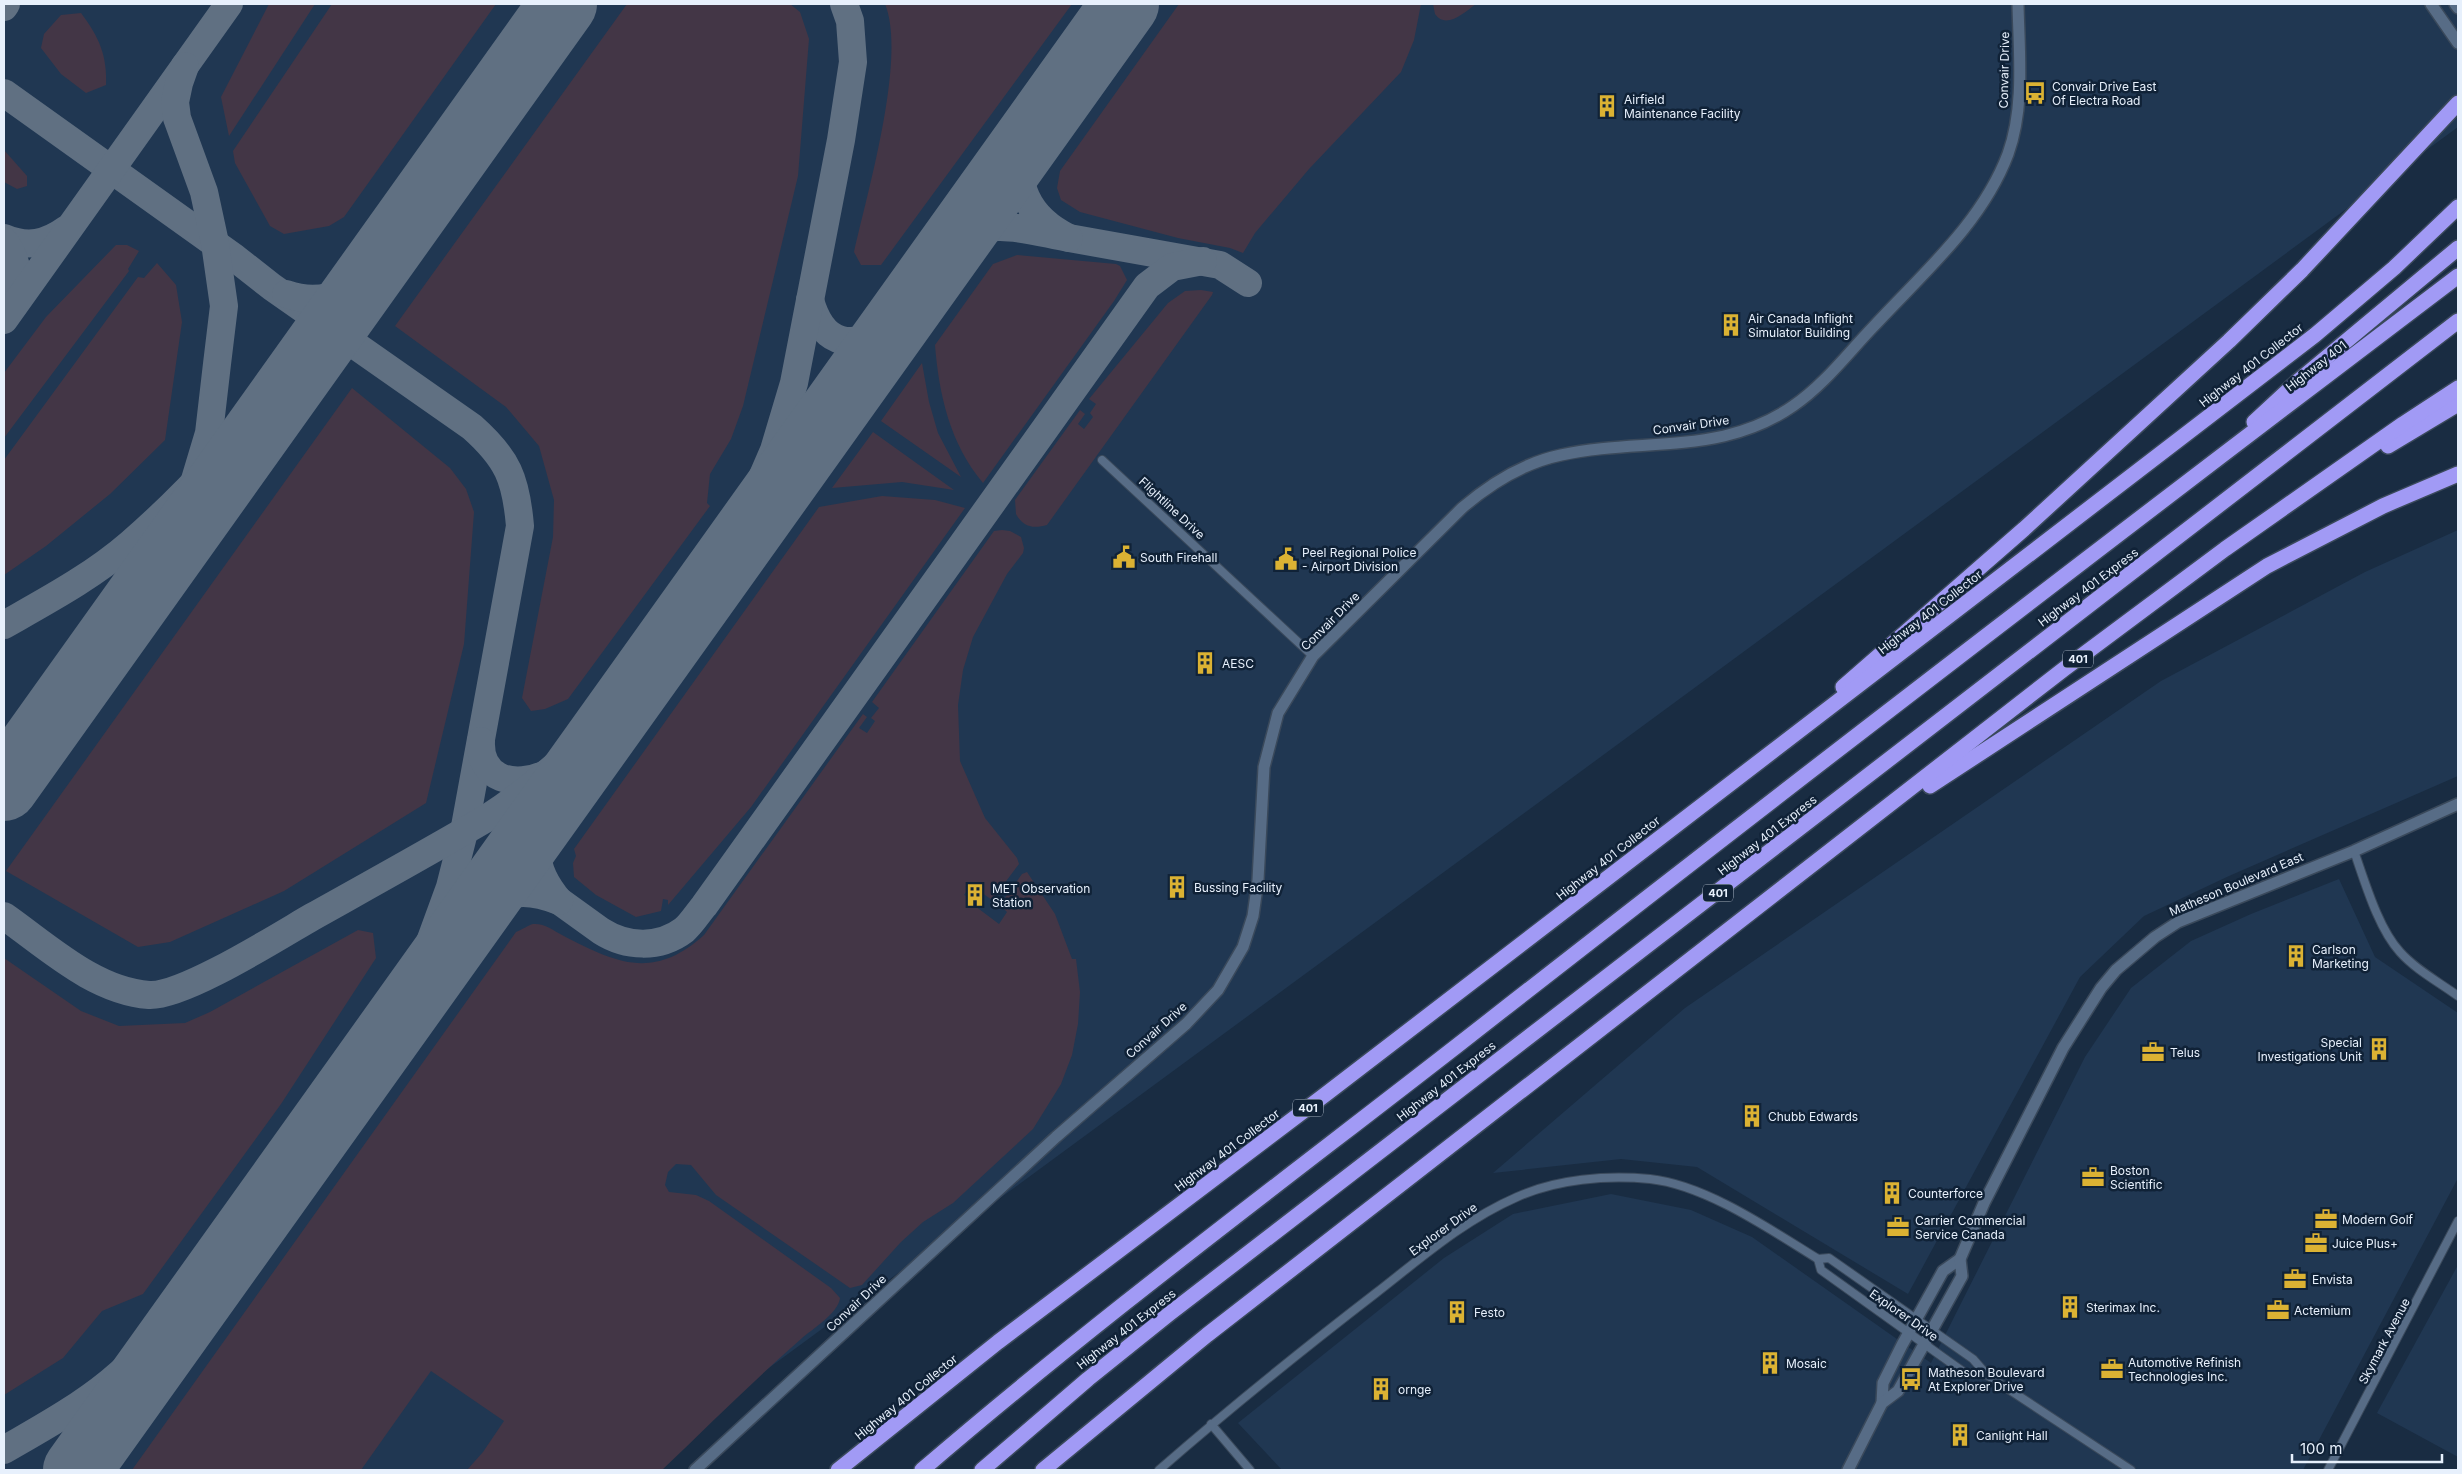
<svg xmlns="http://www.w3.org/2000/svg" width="2462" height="1474" font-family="Inter,sans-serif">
	<rect width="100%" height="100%" fill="#192c42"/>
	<g fill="#203752">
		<polygon points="4,4 2458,4 2458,127 630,1470 4,1470"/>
		<polygon points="2458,530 2458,776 2229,876 2144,916 2080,977 1908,1294 1697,1167 1621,1159 1493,1173 1685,1008 2161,681 2365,572"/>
		<polygon points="2339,879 2375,957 2458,1013 2458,1178 2303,1470 1282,1470 1238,1423 1444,1258 1513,1214 1611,1194 1691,1210 1752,1237 1931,1363 2085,1057 2131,988 2191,941 2251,914"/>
		<polygon points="2458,1265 2458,1457 2377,1413"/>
	</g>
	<g fill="#433646">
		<polygon points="269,4 315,4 229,136 221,97"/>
		<polygon points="332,4 496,4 344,217 329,226 284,234 270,226 235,163 233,151"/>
		<polygon points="627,4 790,4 800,12 809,39 798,176 743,406 731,439 710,474 707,503 710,506 568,699 545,709 531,711 522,698 553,537 554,500 539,446 506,407 395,326"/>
		<path d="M 885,4 L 1072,4 L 881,265 L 861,265 L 854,252 C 867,194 907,57 885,4 Z"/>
		<polygon points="1179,4 1421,4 1414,40 1401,72 1309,169 1255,233 1243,253 1230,248 1178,238 1080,212 1061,200 1057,188 1060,171"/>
		<path d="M 1433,4 L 1476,4 C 1465,12 1446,30 1435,14 Z"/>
		<path d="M 81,13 C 99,37 107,55 106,85 L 86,93 L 61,74 L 41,48 L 44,34 L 61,15 Z"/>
		<polygon points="4,150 27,176 27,186 17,189 4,182"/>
		<polygon points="116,245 127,245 139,251 128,269 129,271 4,438 4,373 46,317"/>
		<path d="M 1017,255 L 1116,264 L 1120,266 L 1127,280 L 1114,301 L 983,483 C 950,444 939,395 935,345 L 993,264 Z"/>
		<polygon points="157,263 176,285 182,322 165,440 110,494 46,546 4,575 4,460 138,277 144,278"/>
		<path d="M 1201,290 L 1213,292 L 1212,295 L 1047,525 C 1033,529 1023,527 1016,514 L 1015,500 L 1080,410 L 1085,414 L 1078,424 L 1084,429 L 1093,417 L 1090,413 L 1096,404 L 1089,399 L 1168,303 L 1185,291 Z"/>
		<polygon points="922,363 929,402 938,433 961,477 881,421"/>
		<polygon points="352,388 450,468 466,489 474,512 464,644 426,803 284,891 170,942 138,947 6,871"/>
		<polygon points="873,432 954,490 902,482 832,488"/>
		<polygon points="882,496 935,500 965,508 751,807 668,905 668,900 663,899 661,911 636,917 596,895 574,877 573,863 576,856 574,849 819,507"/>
		<path d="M 1002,530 L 1010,531 L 1021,537 L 1024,548 L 1023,553 L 1007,574 L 973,637 L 963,670 L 958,705 L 960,761 L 985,818 L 1017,858 L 1019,864 L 992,900 L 971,885 L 964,895 L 969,897 L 967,900 L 999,924 L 1007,912 L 1003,908 L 1002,902 L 1022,874 L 1027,872 L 1055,914 L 1072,959 L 1076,959 L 1080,992 L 1078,1024 L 1072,1055 L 1061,1084 L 1033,1129 L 953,1203 L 923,1222 L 901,1242 L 862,1285 L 850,1288 L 716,1195 L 691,1165 L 676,1164 L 668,1172 L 665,1185 L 669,1192 L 696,1195 L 709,1201 L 831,1288 L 840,1298 C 838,1314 812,1329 801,1339 C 753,1381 708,1426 662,1470 L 467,1470 L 483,1452 L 504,1421 L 431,1371 L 361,1470 L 132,1470 L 516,932 C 522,930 528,925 533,924 C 544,923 553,930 562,935 C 616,963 653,981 704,935 L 863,714 L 867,717 L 859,728 L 867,733 L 875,721 L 871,718 L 879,708 L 872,702 L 994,531 Z"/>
		<polygon points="358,930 373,933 376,958 281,1104 143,1294 102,1311 63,1358 4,1395 4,958 81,1011 119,1026 185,1023 210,1012"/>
	</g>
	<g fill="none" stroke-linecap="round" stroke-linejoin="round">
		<g stroke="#607082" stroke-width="28">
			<polyline points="4,7 6,4"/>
			<path d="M 4,93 L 235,258 L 272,287 L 472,427 C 508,459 516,479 520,526 L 464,832 L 450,887 L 427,950 L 353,1085"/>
			<path d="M 4,238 C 28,248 46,244 67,229"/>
			<polyline points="1069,238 1220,265 1248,283"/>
			<path d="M 4,241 C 19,261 20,281 14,305"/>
			<path d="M 286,294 C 318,305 341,296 367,277"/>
			<path d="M 810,300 C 824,350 854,348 893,327"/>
			<polyline points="4,320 229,4"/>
			<path d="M 894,328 C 919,294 951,231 997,227 C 1020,226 1046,234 1069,238 C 1030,219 1007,182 1030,140 L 1086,60"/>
			<polyline points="727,559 774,450 794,383 841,140 853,62 850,21 844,4"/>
			<path d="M 4,625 C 48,600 93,576 131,543 C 205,479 268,401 332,327"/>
			<polyline points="116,630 173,537 194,483 209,433 217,364 224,306 215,243 204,192 177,118 175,102 179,83 185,66"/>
			<path d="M 481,741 C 479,780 515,788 546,774"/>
			<path d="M 494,854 L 601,931 C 626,947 659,949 684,930 C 691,924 698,913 704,906 L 1147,286 L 1172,267 L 1203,261"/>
			<path d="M 4,916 C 47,946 94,991 149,995 C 183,997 279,936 312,917 C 371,884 429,852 487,818 C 538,786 580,743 624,702"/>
			<path d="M 420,992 C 432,976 444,959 457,942 C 486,901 507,880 559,901 C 524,859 535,833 564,792 C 576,774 589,757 602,739"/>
			<path d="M 4,1450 C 40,1429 77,1409 110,1382 C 153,1347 189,1302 227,1261"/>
		</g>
		<g stroke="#607082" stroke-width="68">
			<polyline points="4,787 563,4"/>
			<polyline points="77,1470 1125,4"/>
		</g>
		<defs>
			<g id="street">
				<polyline points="1102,460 1313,656"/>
				<path d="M 2354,851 C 2365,882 2378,928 2400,952 C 2416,970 2439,982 2458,996"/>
				<polyline points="1818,1259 1821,1270 1965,1373 1987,1375"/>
				<polyline points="1211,1424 1250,1470"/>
				<path d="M 1159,1470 C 1229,1409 1302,1350 1376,1293 C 1421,1258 1464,1220 1517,1197 C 1557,1179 1606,1175 1650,1179 C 1706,1185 1771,1230 1818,1259 L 1829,1258 L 1973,1359 L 1987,1375 L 2131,1470"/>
				<polyline points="2328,1470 2458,1221"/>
			</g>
			<g id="secondary">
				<polyline points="2431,4 2458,43"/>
				<polyline points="2455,4 2458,8"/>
				<polyline points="1882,1403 1883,1383 1902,1345 1943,1271 1960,1259 1984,1203 2063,1048 2101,988 2116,970 2155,937 2178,922 2354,851 2458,804"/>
				<path d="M 695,1470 L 1056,1137 L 1186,1024 L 1218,990 L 1243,947 L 1253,916 L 1258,880 L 1264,767 L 1278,713 L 1313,656 L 1462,508 C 1491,483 1523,463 1561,455 C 1614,443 1671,448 1724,436 C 1749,430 1773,420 1793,406 C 1824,385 1848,353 1874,326 C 1923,273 1982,223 2008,154 C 2025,107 2019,53 2018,4"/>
				<polyline points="1848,1470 1882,1403 1898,1391 1962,1276 1960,1259"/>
			</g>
			<g id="highway">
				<polyline points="2254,422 2297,382 2458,248"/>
				<polyline points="2388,446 2458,404"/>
				<polyline points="1843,687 2024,529 2229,341 2302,270 2458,103"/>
				<polyline points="1930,786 2267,566 2383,506 2458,474"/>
				<polyline points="838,1470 998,1342 1326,1094 2315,335 2394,268 2458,207"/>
				<path d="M 922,1470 C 1095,1321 1278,1185 1458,1045 C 1789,786 2123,530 2458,276"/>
				<polyline points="982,1470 1088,1379 1169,1314 2458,321"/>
				<polyline points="1043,1470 1207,1335 2064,669 2225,549 2403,424 2458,388"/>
			</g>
		</defs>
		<use href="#street" stroke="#3a495b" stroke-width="10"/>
		<use href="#secondary" stroke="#3a495b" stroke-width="14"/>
		<use href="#highway" stroke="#3a495b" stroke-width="18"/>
		<use href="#street" stroke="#576c86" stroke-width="8"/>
		<use href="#secondary" stroke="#576c86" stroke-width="11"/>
		<use href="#highway" stroke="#a19af5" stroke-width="15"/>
	</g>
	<defs>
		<symbol id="bus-bare" viewBox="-9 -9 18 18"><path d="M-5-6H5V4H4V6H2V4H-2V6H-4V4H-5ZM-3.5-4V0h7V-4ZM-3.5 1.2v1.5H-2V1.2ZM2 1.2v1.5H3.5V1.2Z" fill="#dbb233" stroke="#102237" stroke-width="2.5" paint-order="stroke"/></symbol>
		<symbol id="building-bare" viewBox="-9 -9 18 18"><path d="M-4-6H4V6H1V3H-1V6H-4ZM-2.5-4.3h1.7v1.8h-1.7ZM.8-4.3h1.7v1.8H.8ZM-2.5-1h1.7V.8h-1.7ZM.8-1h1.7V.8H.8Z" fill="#dbb233" stroke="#102237" stroke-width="2.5" paint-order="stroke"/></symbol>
		<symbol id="civic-bare" viewBox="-9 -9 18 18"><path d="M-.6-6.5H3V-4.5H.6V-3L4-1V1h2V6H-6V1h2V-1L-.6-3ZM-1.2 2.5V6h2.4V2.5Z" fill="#dbb233" stroke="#102237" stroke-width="2.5" paint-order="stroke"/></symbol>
		<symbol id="office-bare" viewBox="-9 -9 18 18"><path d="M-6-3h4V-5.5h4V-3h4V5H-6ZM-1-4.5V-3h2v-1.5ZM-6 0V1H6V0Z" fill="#dbb233" stroke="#102237" stroke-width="2.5" paint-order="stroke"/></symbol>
	</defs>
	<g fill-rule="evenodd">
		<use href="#bus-bare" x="2019" y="77" width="32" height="32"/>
		<use href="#building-bare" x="1591" y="90" width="32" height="32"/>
		<use href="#building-bare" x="1715" y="309" width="32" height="32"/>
		<use href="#civic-bare" x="1108" y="541" width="32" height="32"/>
		<use href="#civic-bare" x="1270" y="543" width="32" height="32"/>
		<use href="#building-bare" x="1189" y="647" width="32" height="32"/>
		<use href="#building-bare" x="1161" y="871" width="32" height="32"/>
		<use href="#building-bare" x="959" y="879" width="32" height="32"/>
		<use href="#building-bare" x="2280" y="940" width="32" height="32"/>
		<use href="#building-bare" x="2363" y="1033" width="32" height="32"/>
		<use href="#office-bare" x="2137" y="1036" width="32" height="32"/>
		<use href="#building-bare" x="1736" y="1100" width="32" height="32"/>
		<use href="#office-bare" x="2077" y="1161" width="32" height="32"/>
		<use href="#building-bare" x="1876" y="1177" width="32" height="32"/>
		<use href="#office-bare" x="2310" y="1203" width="32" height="32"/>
		<use href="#office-bare" x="1882" y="1211" width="32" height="32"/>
		<use href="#office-bare" x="2300" y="1227" width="32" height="32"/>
		<use href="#office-bare" x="2279" y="1263" width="32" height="32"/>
		<use href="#building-bare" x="2054" y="1291" width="32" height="32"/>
		<use href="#office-bare" x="2262" y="1294" width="32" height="32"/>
		<use href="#building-bare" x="1441" y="1296" width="32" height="32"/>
		<use href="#building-bare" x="1754" y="1347" width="32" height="32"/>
		<use href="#office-bare" x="2096" y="1353" width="32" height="32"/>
		<use href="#bus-bare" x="1895" y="1363" width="32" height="32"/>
		<use href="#building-bare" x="1365" y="1373" width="32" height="32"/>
		<use href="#building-bare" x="1944" y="1419" width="32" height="32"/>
	</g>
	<g text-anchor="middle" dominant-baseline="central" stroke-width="5" stroke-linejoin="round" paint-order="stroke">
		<g fill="#102237" stroke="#a6b2c1" stroke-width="1">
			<rect x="2063" y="650.5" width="30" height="17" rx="4"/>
			<rect x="1703" y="884.5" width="30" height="17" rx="4"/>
			<rect x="1293" y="1099.5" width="30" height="17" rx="4"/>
		</g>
		<g font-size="11" font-weight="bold" fill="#e7f0fc">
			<text x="2078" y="659">401</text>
			<text x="1718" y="893">401</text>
			<text x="1308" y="1108">401</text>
		</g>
		<g font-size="12" fill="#e7f0fc" stroke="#102237">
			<text transform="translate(2004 70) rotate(-89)">Convair Drive</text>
			<text transform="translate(2251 365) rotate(-38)">Highway 401 Collector</text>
			<text transform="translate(2316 366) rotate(-38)">Highway 401</text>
			<text transform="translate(1691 425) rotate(-8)">Convair Drive</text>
			<text transform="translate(1172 508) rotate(43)">Flightline Drive</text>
			<text transform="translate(2088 587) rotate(-37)">Highway 401 Express</text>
			<text transform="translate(1930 612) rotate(-38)">Highway 401 Collector</text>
			<text transform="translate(1330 621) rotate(-45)">Convair Drive</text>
			<text transform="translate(1767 835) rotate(-38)">Highway 401 Express</text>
			<text transform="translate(1608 858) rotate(-38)">Highway 401 Collector</text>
			<text transform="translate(2236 884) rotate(-23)">Matheson Boulevard East</text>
			<text transform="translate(1156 1030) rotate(-42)">Convair Drive</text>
			<text transform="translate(1446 1081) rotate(-38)">Highway 401 Express</text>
			<text transform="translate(1227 1150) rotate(-37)">Highway 401 Collector</text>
			<text transform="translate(1443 1229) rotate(-36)">Explorer Drive</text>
			<text transform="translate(856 1303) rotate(-43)">Convair Drive</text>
			<text transform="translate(1904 1315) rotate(35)">Explorer Drive</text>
			<text transform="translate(1126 1329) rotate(-38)">Highway 401 Express</text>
			<text transform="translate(2384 1341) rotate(-62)">Skymark Avenue</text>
			<text transform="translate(906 1397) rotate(-39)">Highway 401 Collector</text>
		</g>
		<g font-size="12" fill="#e7f0fc" stroke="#102237" text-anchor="start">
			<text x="2052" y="86">Convair Drive East<tspan x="2052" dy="14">Of Electra Road</tspan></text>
			<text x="1624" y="99">Airfield<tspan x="1624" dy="14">Maintenance Facility</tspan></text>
			<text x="1748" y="318">Air Canada Inflight<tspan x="1748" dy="14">Simulator Building</tspan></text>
			<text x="1302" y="552">Peel Regional Police<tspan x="1302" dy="14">- Airport Division</tspan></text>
			<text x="1140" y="557">South Firehall</text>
			<text x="1222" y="663">AESC</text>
			<text x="1194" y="887">Bussing Facility</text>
			<text x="992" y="888">MET Observation<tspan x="992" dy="14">Station</tspan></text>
			<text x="2312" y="949">Carlson<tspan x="2312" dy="14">Marketing</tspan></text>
			<text x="2362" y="1042" text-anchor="end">Special<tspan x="2362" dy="14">Investigations Unit</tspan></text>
			<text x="2170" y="1052">Telus</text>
			<text x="1768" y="1116">Chubb Edwards</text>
			<text x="2110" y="1170">Boston<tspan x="2110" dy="14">Scientific</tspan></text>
			<text x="1908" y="1193">Counterforce</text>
			<text x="2342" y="1219">Modern Golf</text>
			<text x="1915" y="1220">Carrier Commercial<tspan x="1915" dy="14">Service Canada</tspan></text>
			<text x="2332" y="1243">Juice Plus+</text>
			<text x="2312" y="1279">Envista</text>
			<text x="2086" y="1307">Sterimax Inc.</text>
			<text x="2294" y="1310">Actemium</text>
			<text x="1474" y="1312">Festo</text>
			<text x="2128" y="1362">Automotive Refinish<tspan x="2128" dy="14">Technologies Inc.</tspan></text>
			<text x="1786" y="1363">Mosaic</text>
			<text x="1928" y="1372">Matheson Boulevard<tspan x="1928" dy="14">At Explorer Drive</tspan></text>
			<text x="1398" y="1389">ornge</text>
			<text x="1976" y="1435">Canlight Hall</text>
		</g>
	</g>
	<rect width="2462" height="1474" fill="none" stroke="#e7f0fc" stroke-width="10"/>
	<path d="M2292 1454v8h150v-8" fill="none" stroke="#e7f0fc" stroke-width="2.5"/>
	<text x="2300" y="1454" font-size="15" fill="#e7f0fc" stroke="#102237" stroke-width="4" paint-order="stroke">100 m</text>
</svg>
